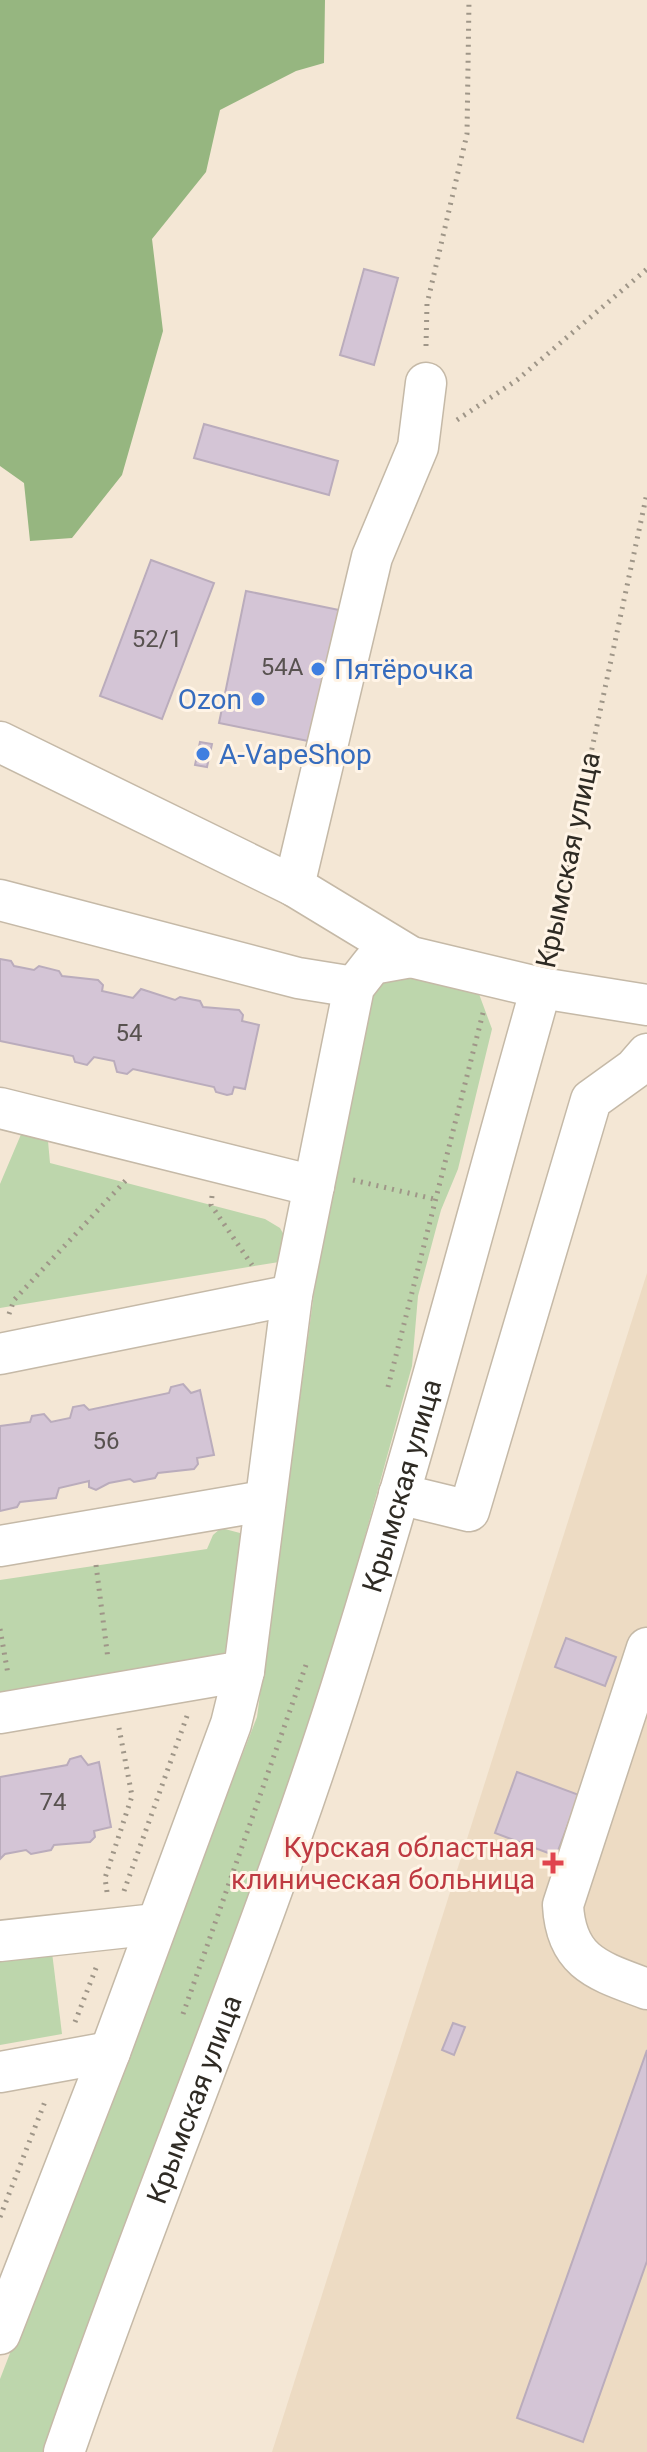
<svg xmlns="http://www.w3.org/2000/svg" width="647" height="2452" font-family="Roboto,sans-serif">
	<rect width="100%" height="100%" fill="#f4e7d5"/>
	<polygon fill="#eddbc3" points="647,1273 647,2452 272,2452"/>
	<g fill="#bdd6ac">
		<polygon points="393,977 416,977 479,994 492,1029 458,1169 441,1210 418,1296 412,1366 327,1674 49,2452 0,2452 0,2379 257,1717 321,1241 369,1001 377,986"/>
		<polygon points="22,1132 48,1141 50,1163 265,1219 280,1228 285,1237 279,1262 0,1308 0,1184"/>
		<polygon points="221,1528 240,1533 246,1547 231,1645 220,1658 0,1696 0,1580 207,1549 213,1535"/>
		<polygon points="51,1944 62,2034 0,2045 0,1953"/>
	</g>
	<polygon fill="#96b680" points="0,0 325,0 324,63 296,71 220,110 206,172 152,239 163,331 122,475 72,538 30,541 24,483 0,466"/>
	<g fill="#d4c5d6" stroke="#baacbc" stroke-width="2">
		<polygon points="364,269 398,278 374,365 340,355"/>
		<polygon points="204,424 338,461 329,495 194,458"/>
		<polygon points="151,560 214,583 162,719 100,696"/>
		<polygon points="246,591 344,611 318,743 219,723"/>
		<polygon points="200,742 212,744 207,767 195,765"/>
		<polygon points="0,959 11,961 14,966 34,970 39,966 59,971 62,976 98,980 103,985 102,991 133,998 141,989 175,1000 180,997 200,1001 203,1007 239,1010 243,1015 242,1021 259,1025 245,1089 234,1087 232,1094 227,1095 216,1092 214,1087 133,1069 127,1074 117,1072 114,1061 94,1057 87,1065 75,1062 73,1056 0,1041"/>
		<polygon points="183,1384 191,1393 200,1390 214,1455 197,1458 198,1464 194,1469 158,1473 155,1478 134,1482 130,1479 109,1483 96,1490 89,1487 89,1481 59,1488 56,1498 20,1502 17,1507 0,1511 0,1426 30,1422 32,1416 44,1414 51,1422 70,1418 73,1407 84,1405 89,1410 169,1393 171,1387"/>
		<polygon points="566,1638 616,1657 605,1686 555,1667"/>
		<polygon points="81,1756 88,1765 99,1762 111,1827 94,1831 95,1837 90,1842 54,1845 51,1850 31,1854 26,1850 5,1854 0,1859 0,1777 67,1765 70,1759"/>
		<polygon points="517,1772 579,1795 556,1856 495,1833"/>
		<polygon points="453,2023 465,2027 454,2055 442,2050"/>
		<polygon points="647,2050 647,2261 583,2442 517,2418"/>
	</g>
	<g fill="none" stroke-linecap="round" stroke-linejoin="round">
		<defs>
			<g id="minor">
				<polyline points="0,742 294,886 411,957 541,988 647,1005"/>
				<polyline points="294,886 372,557 418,447 426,383"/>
				<polyline points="0,900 298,978 354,987"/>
				<polyline points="0,1108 314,1186"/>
				<polyline points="0,1354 292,1295"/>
				<polyline points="399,1494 469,1511 591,1100 634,1069 647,1054"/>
				<polyline points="0,1546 264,1501"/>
				<path d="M 647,1648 L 563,1905 C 566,1963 599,1971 647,1989"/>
				<polyline points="0,1713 244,1671"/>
				<polyline points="0,1941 156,1924"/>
				<polyline points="0,2072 110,2052"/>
				<polyline points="0,2334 110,2052 231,1724 244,1671 292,1295 354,987 372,964 411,957"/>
				<path id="s1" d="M 64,2452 C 152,2196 259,1946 341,1688 C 414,1456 475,1221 541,988"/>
			</g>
		</defs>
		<use href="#minor" stroke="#c5b9a7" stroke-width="43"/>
		<g stroke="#9f9688" stroke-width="5" stroke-dasharray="2 6" stroke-linecap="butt">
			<polyline points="426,346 427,304 467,134 469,0"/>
			<polyline points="457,420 517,380 647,269"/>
			<polyline points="548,953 647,493"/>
			<polyline points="353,1180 434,1199"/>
			<polyline points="212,1196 211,1205 252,1265"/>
			<polyline points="9,1314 14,1300 128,1178"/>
			<polyline points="388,1387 484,1009"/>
			<polyline points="96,1565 108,1659"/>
			<polyline points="0,1629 8,1674"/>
			<polyline points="124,1891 187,1716"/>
			<polyline points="107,1892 105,1878 132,1796 119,1728"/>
			<polyline points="183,2014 306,1665"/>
			<polyline points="75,2022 96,1968"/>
			<polyline points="0,2217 46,2099"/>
		</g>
		<use href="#minor" stroke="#fff" stroke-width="40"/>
	</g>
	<g fill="#3f7fe0" stroke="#fff4e6" stroke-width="3">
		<circle cx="318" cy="669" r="8"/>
		<circle cx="258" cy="699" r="8"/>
		<circle cx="203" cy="754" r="8"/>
	</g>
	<path fill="#e0444e" stroke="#fff4e6" stroke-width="3" d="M549 1851h8v8h8v8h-8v8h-8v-8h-8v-8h8z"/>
	<g text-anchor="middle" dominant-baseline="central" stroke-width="6" stroke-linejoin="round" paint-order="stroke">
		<g font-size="24" fill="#585250">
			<text x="157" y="639">52/1</text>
			<text x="282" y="667">54А</text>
			<text x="129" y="1033">54</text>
			<text x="106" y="1441">56</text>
			<text x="53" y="1802">74</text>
		</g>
		<g font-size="28" fill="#366cbe" stroke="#fff4e6" text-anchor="start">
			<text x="334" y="669">Пятёрочка</text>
			<text x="242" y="699" text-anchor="end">Ozon</text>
			<text x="219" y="754">A-VapeShop</text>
		</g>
		<g font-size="28" fill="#2f2b24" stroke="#fff4e6">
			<text transform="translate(568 860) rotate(-78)">Крымская улица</text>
			<text stroke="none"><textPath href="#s1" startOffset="1024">Крымская улица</textPath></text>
			<text stroke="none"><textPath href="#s1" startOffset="376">Крымская улица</textPath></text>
		</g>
		<g font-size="28" fill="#be3a42" stroke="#fff4e6" text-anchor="end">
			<text x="535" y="1847">Курская областная<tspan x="535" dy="32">клиническая больница</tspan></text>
		</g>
	</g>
</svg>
